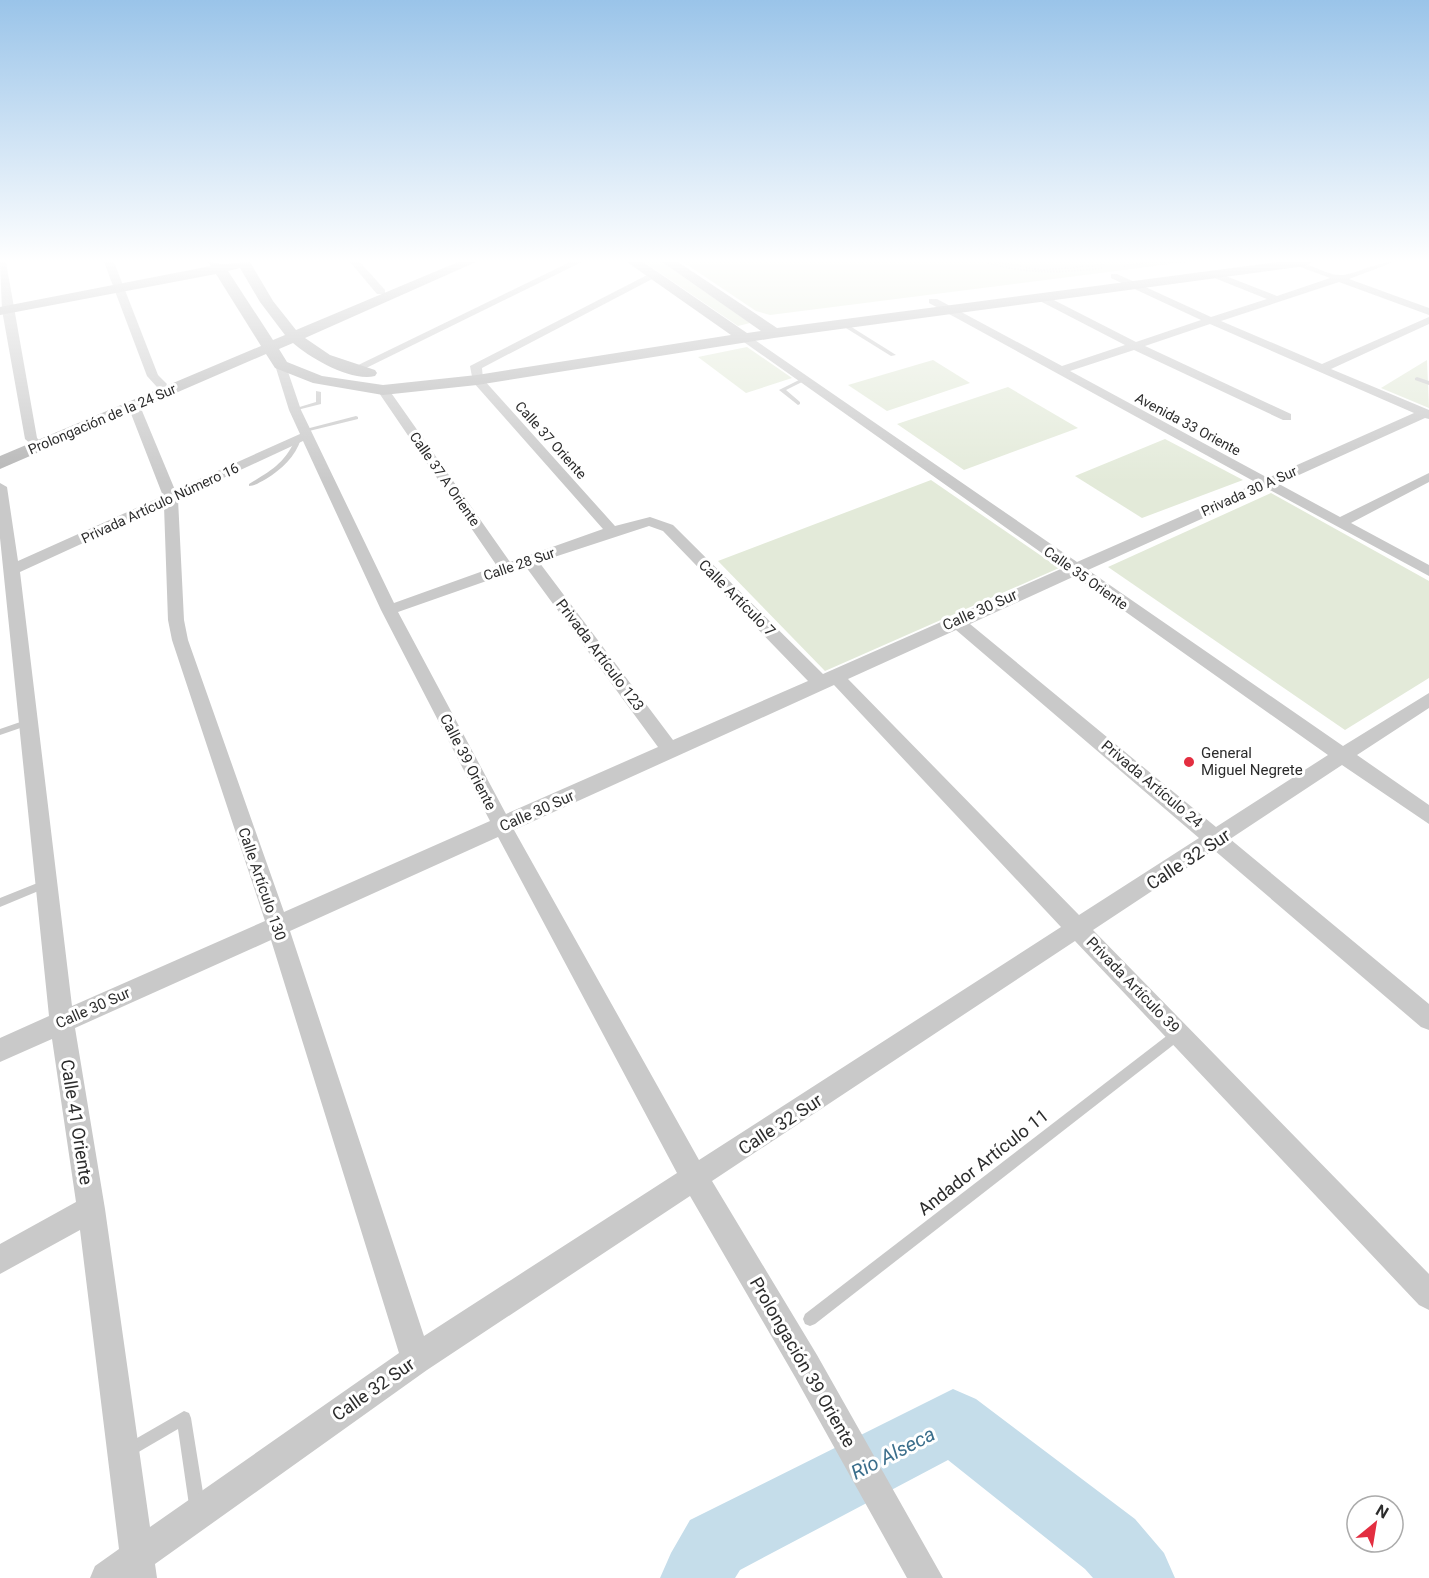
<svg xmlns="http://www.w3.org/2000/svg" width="1429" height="1578" font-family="Roboto,sans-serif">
	<rect width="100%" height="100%" fill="#fff"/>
	<g fill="#e3ead9">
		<polygon points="644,262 662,262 750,323 738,326"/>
		<polygon points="683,262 1186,262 770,315 756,311"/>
		<polygon points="747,347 792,378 746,393 698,357"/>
		<polygon points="933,360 970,383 887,411 848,385"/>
		<polygon points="1427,360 1429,408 1381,388"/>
		<polygon points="1008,387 1078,428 964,470 897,424"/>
		<polygon points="1165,439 1243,480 1142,518 1075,476"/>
		<polygon points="931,480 1059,568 825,671 718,561"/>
		<polygon points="1271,493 1429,581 1429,678 1345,730 1108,567"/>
	</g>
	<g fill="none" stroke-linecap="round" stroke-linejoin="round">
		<polygon fill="#c5ddea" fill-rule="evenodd" points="953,1389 976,1399 1135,1519 1164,1553 1175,1578 1093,1578 1085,1569 948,1460 740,1570 735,1578 660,1578 671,1553 690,1520"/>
		<g stroke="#c9c9c9" stroke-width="2" stroke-dasharray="1.5 1.5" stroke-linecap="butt">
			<path d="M 985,262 C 1024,274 1062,273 1102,268"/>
			<polyline points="996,262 1042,270 1105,265"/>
			<polyline points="1124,266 1151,262"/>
		</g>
		<g fill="#c9c9c9" fill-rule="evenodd">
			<polygon points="843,323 845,323 896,355 891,356 841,325 841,323"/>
			<polygon points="1417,377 1429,381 1429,385 1415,380 1415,378"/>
			<polygon points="801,379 806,380 786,390 800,402 800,404 798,405 779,390"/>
			<polygon points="316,391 321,392 321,404 293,411 293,409 316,402"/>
			<polygon points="356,416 358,417 358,419 305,432 302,430"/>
			<path d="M 296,438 L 301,439 C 295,457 282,469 266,479 C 260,482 255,486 249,486 L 249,484 C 272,470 285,463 296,438 Z"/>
			<polygon points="29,719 32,720 33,722 32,724 0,735 0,729"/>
			<polygon points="45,880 48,881 50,884 48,887 0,907 0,898"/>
			<polygon points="1177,1030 1181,1031 1183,1035 1181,1039 815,1324 810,1326 805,1324 803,1319 805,1314 1173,1031"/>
			<polygon points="184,1411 189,1413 191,1418 205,1505 202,1510 197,1513 192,1510 189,1505 178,1429 130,1457 125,1455 123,1450 125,1445"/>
		</g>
		<g fill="#c9c9c9" fill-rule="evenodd">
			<polygon points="0,262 6,262 37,438 46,447 39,451 25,439 2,310"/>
			<polygon points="104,262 114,262 158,375 167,384 165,387 157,387 147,376"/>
			<polygon points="350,262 360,262 385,290 385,294 377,294"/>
			<polygon points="570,262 582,262 358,372 348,370"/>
			<path d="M 1294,262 C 1310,262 1323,274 1339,275 C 1353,276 1375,262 1394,262 L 1349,279 L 1429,308 L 1429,315 L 1339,282 L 1221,321 L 1322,364 L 1429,317 L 1429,324 L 1331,369 L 1429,410 L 1429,419 L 1425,418 L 1279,484 L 1340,517 L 1429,473 L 1429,482 L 1351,523 L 1429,565 L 1429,576 L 1268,489 L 1088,570 L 1343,746 L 1429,693 L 1429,708 L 1357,755 L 1429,805 L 1429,824 L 1342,765 L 1230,839 L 1429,1004 L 1429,1030 L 1421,1027 L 1214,850 L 1093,930 L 1429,1274 L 1429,1310 L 1419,1305 L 1075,941 L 712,1181 L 817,1355 L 943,1578 L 907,1578 L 795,1377 L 690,1196 L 427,1370 L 155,1564 L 157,1578 L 90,1578 L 95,1566 L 119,1549 L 80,1230 L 0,1274 L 0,1244 L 76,1202 L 52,1039 L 0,1062 L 0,1038 L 49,1016 L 0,538 L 0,483 L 7,487 L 18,561 L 163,496 L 128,406 L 130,403 L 140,406 L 175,490 L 300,434 L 289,410 L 275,365 L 285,363 L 301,410 L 394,603 L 497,566 L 377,390 L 379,387 L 387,387 L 510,562 L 603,529 L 473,382 L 470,366 L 653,272 L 656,273 L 656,277 L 482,368 L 483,379 L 615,526 L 650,517 L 673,525 L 823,674 L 1063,568 L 741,340 L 741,336 L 749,336 L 1077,562 L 1257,483 L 929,303 L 929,299 L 937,299 L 1062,366 L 1125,345 L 1036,299 L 1036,295 L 1044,295 L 1136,342 L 1201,320 L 1111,278 L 1111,274 L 1117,274 L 1211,317 L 1267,299 L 1212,277 L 1212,273 L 1218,273 L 1277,296 L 1330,278 L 1295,265 ZM 1210,324 L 1414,413 L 1268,478 L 1070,371 L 1134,350 L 1283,420 L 1291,420 L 1291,414 L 1145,346 ZM 303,441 L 381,610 L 490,821 L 284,912 L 188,640 L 184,620 L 178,499 ZM 164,506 L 168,620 L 172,640 L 265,921 L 72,1006 L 20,572 ZM 649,526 L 663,531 L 808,681 L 673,740 L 539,562 ZM 526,567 L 658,747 L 506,814 L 398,612 ZM 1075,576 L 1328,755 L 1216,827 L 970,624 ZM 956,630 L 1199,838 L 1079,915 L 848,679 ZM 834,685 L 1061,927 L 699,1160 L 514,830 ZM 498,837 L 677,1173 L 424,1336 L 290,931 ZM 271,940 L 399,1353 L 150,1527 L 105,1209 L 75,1028 Z"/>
		</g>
		<path fill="#b6b6b6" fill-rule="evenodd" d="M 208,262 L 223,264 L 250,262 L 273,301 L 296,330 L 458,262 L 476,262 L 305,338 L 330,355 L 375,370 L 377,373 L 375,376 C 351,382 310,358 293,343 L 279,349 L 287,362 L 322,376 L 383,385 L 477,375 L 731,335 L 627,262 L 643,262 L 747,333 L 761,331 L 662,262 L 678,262 L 777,328 L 1277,262 L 1313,262 L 1306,266 L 774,338 L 477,385 L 383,395 L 313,383 L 275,368 L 266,354 L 0,469 L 0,456 L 261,346 L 216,274 L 0,315 L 0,307 L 211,266 ZM 240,268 L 260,302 L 285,335 L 273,340 L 228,271 Z"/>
	</g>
	<linearGradient id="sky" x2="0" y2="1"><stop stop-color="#9ac4e9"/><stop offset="0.54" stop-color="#fff"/><stop offset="1" stop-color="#fff" stop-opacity="0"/></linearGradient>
	<rect width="1429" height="483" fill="url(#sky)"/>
	<circle fill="#e32e40" stroke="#fff" stroke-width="2" cx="1189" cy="762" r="6"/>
	<g text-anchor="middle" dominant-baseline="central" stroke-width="6" stroke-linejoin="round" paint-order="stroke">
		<g font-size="14" fill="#2c2c2c" stroke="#fff">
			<text transform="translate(102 419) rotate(-23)">Prolongación de la 24 Sur</text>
			<text transform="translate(1188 424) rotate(28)">Avenida 33 Oriente</text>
			<text transform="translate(551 440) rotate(48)">Calle 37 Oriente</text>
			<text transform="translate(445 479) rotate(55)">Calle 37 A Oriente</text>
			<text transform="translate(1249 491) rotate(-24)">Privada 30 A Sur</text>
			<text transform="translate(160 503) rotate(-25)">Privada Artículo Número 16</text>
			<text transform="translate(519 564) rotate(-19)">Calle 28 Sur</text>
			<text transform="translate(1086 578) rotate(35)">Calle 35 Oriente</text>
		</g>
		<g font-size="15" fill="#2c2c2c" stroke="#fff">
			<text transform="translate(737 598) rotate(45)">Calle Artículo 7</text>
			<text transform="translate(980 610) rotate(-24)">Calle 30 Sur</text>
			<text transform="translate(600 655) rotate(53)">Privada Artículo 123</text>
			<text transform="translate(468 762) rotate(63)">Calle 39 Oriente</text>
			<text transform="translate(1152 784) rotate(40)">Privada Artículo 24</text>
			<text transform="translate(537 811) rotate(-24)">Calle 30 Sur</text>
			<text transform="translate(262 884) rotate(71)">Calle Artículo 130</text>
			<text transform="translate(1133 985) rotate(46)">Privada Artículo 39</text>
			<text transform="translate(93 1008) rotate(-24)">Calle 30 Sur</text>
		</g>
		<g font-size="15" fill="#2c2c2c" stroke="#fff" text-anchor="start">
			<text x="1201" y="753">General<tspan x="1201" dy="17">Miguel Negrete</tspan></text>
		</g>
		<g font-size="18" fill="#2c2c2c" stroke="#fff">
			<text transform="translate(1188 859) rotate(-33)">Calle 32 Sur</text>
			<text transform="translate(77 1122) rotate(81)">Calle 41 Oriente</text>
			<text transform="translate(780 1124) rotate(-33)">Calle 32 Sur</text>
			<text transform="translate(983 1162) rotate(-38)">Andador Artículo 11</text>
			<text transform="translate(803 1362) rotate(60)">Prolongación 39 Oriente</text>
			<text transform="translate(373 1389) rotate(-35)">Calle 32 Sur</text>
		</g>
		<g font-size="20" font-style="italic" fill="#3c6f8c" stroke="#fff">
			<text transform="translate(893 1453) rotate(-27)">Rio Alseca</text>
		</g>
	</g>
	<g transform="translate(1375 1524) rotate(30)"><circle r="28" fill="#ffffff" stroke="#ababab" stroke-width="1.5"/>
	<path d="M0-4.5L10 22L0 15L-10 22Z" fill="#e32e40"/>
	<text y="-9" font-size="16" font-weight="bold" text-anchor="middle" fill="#2c2c2c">N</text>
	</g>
</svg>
